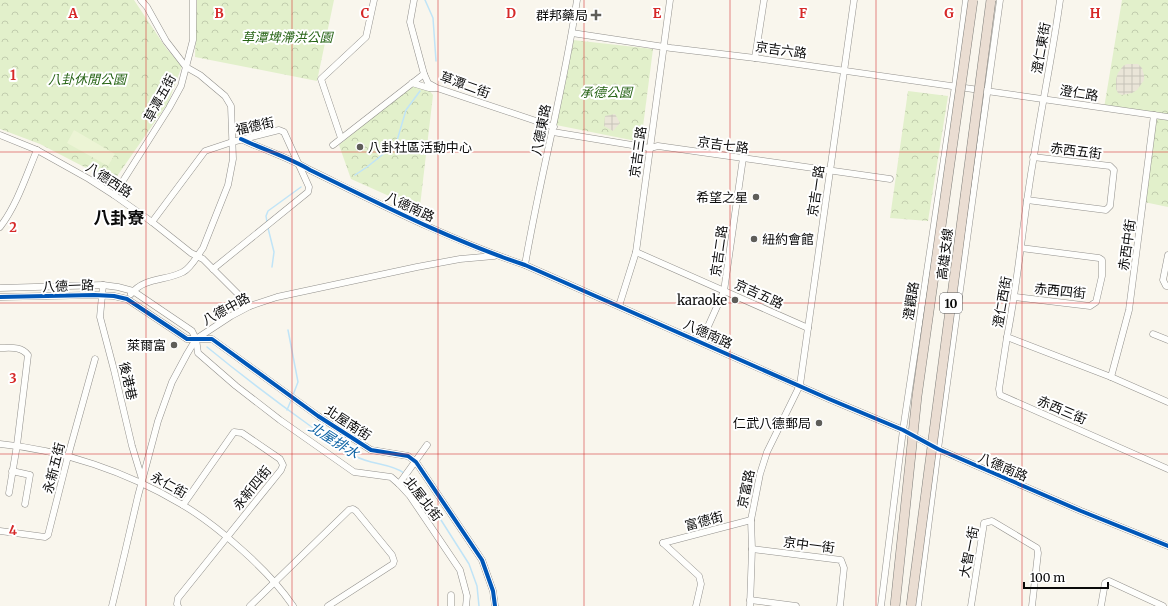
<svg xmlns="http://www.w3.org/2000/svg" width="1168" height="606" font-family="Merriweather,'Noto Sans TC',serif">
	<defs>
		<pattern id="park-crowns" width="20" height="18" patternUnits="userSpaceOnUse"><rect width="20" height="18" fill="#e2f0cb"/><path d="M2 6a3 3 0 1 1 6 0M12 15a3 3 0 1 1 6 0" fill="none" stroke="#c1ccad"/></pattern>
		<pattern id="plaza-grid" width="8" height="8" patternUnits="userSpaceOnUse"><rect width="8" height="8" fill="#eae5d8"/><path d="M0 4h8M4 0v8" fill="none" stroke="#c7c3b8"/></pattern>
	</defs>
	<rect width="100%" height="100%" fill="#f9f6ed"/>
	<g fill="url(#park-crowns)">
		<polygon points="0,0 134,0 166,48 182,66 168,103 113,182 40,144 0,129"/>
		<polygon points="197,0 334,0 317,81 195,57"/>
		<polygon points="1122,0 1168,0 1168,207 1144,202 1154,115 1104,108"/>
		<polygon points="573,40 653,49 641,142 556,125"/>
		<polygon points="413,84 429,90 433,95 420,206 416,208 351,179 339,145"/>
		<polygon points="908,91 948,96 928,221 890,218"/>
	</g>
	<polygon fill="#ecf4d5" points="74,130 115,154 108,166 67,143"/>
	<g fill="url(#plaza-grid)">
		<polygon points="1127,64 1138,64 1142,68 1144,75 1144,80 1137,90 1132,93 1122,95 1118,93 1116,89 1116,79 1118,73 1123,66"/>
		<polygon points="615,114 620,123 613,131 604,126 605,116"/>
	</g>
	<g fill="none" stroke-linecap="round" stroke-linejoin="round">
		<g stroke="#c0e4f7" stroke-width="1.5">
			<polyline points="425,0 433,18 436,61"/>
			<polyline points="355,175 367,167 396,144 406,110 420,91"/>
			<polyline points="267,222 266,216 268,211 301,187"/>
			<polyline points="268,228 274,252 272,267"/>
			<polyline points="288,330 298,382 293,395"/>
			<path d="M 207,347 C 240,374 274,400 309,425 C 324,436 339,447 355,456 C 371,465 390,463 404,473"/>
			<polyline points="287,410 292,398"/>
			<polyline points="407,475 412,479 441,520 469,564 477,586 479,606"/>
		</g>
		<defs>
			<g id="minor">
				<polyline points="414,0 410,22 424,74 428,83 437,88 554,127"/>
				<path d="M 1060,0 C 1053,52 1042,104 1034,156 C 1023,217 1019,277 1007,337 L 1111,377 L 1168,402"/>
				<polyline points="572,33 671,48 755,58 1168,117"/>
				<polyline points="755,58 764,0"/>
				<polyline points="412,83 429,88 435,88"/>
				<polyline points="553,132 650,148 658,146 890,179"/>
				<polyline points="0,135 37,150 89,179 114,195 152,222 191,253 203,259 250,306"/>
				<polyline points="341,138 321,79 366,37 374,0"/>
				<path d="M 241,139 C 264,150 288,157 310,170 C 380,204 450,240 525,265 L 829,399 L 903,430 L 938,449 L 1081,511 L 1168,546"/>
				<polyline points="333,145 424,74"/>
				<polyline points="114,195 169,108 181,86 193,40 193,0"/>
				<polyline points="1027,200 1106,210 1110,206 1114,170 1110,166 1033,157"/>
				<polyline points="152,222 205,151 232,142 279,130 284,132 309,187 308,192 213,269"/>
				<path d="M 0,227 C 17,205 26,176 37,150"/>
				<polyline points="636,252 808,328"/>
				<polyline points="1168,255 1163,280 1166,286 1168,286"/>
				<path d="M 525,265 C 540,176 564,89 577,0"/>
				<polyline points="103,285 100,317 114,370 132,446 142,479"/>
				<polyline points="0,288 103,285 118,287 133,291 192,331 196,339 198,353 236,386 280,420 354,472 391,477 399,484 410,496 460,570 467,596 466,606"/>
				<path d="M 131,294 C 144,277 166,281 183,272 C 191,268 197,256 203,248 L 228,185 L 233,159 L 231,106 L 225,96 L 200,75 L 186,67 L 166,41 L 147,7 L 141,0"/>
				<polyline points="0,297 94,295 114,296 127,299 187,339 212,339 318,416 371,450 408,456 416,462 482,560 493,591 495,606"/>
				<polyline points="1015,297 1090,306 1096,302 1102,276 1102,260 1099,258 1021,248"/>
				<polyline points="619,306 636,252 670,0"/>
				<polyline points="1153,334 1168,340"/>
				<polyline points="1007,337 999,389 1000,395 1168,469"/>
				<polyline points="701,342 724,291 743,158"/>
				<path d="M 0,348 C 10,348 21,346 28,355 L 17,445 L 9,493"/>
				<polyline points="1111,377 1129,310 1154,115"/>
				<path d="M 0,444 C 63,450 127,472 181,504 C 202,516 223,533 242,550 C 260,566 279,585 293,606"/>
				<polyline points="12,471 30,475 25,504"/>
				<polyline points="399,484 427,445"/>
				<polyline points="0,531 45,537 48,535 68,456 95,359"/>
				<polyline points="663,543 751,520"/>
				<polyline points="663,543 699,576 701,584 696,606"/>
				<polyline points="752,549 841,560 844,568 840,606"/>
				<polyline points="451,595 451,606"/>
				<polyline points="750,600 796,606"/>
				<polyline points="112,606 125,552 138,496 158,421 172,382 187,354 196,339 231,316 250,306 277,297 417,267 460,259 494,256"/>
				<polyline points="178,606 177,604 178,598 281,470 283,465 280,459 242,433 234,432 183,505"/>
				<polyline points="250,606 349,510 353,509 356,511 392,555 394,561 393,564 328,606"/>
				<polyline points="750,606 752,549 751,520 760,474 767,452 800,385 854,0"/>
				<polyline points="881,606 903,430 955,86 966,0"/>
				<polyline points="918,606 938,449 1000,0"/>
				<polyline points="971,606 984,523 992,521 1037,548 1038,553 1032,606"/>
				<polyline points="1101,606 1105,583 1109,581 1163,606"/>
			</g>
		</defs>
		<use href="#minor" stroke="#92908c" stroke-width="7"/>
		<use href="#minor" stroke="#fefefc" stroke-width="6"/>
		<defs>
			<g id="highway-bridge">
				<polyline points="895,606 917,396 973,0"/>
				<polyline points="911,606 991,0"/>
			</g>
		</defs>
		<use href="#highway-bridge" stroke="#7f7e7a" stroke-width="10" stroke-linecap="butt"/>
		<use href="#highway-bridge" stroke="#eaddd2" stroke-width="9"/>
		<defs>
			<g id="cycleway">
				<path d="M 241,139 C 264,150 288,157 310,170 C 380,204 450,240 525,265 L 829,399 L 903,430 L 938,449 L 1081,511 L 1168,546"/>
				<polyline points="0,297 94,295 114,296 127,299 187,339 212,339 318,416 371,450 408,456 416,462 482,560 493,591 495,606"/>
			</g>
		</defs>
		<use href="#cycleway" stroke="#fff" stroke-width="6"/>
		<use href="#cycleway" stroke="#0057b8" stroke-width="4"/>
	</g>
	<path fill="none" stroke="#d62828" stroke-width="1" stroke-opacity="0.55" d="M 146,0 L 146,606M 292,0 L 292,606M 438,0 L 438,606M 584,0 L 584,606M 730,0 L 730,606M 876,0 L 876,606M 1022,0 L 1022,606M 0,152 L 1168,152M 0,303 L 1168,303M 0,454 L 1168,454"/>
	<g fill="#5e5d59" stroke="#fff" stroke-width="1.5">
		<path d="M594 9h4v4h4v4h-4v4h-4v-4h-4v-4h4z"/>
		<circle cx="360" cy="147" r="4"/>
		<circle cx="756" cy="197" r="4"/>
		<circle cx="754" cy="239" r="4"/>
		<circle cx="735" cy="300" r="4"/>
		<circle cx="174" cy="345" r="4"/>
		<circle cx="819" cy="423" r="4"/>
	</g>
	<g text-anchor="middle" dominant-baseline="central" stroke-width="4" stroke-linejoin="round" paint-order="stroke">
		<rect fill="#fff" stroke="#545454" stroke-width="1" x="940" y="293" width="22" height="20" rx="3"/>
		<g font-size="12" font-weight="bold" fill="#0a0a0a">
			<text x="951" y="303">10</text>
		</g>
		<g font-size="13" fill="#0a0a0a" stroke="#fff" text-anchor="end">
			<text x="588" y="15">群邦藥局</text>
			<text x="368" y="147" text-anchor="start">八卦社區活動中心</text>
			<text x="748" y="197">希望之星</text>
			<text x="762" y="239" text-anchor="start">紐約會館</text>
			<text x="727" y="300">karaoke</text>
			<text x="166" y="345">萊爾富</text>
			<text x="811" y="423">仁武八德郵局</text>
		</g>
		<g font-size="13" font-style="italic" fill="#286517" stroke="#fff">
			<text x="287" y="37">草潭埤滯洪公園</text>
			<text x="87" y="79">八卦休閒公園</text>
			<text x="606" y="92">承德公園</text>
		</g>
		<g font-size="13" fill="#0a0a0a" stroke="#fff">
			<text transform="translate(1041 48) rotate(-80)">澄仁東街</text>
			<text transform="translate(781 50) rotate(8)">京吉六路</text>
			<text transform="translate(465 85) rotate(20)">草潭二街</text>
			<text transform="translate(1079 93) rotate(9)">澄仁路</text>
			<text transform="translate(160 98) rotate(-62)">草潭五街</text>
			<text transform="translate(255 126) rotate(-12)">福德街</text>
			<text transform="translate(541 130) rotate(-79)">八德東路</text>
			<text transform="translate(723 145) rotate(8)">京吉七路</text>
			<text transform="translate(1076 151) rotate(7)">赤西五街</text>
			<text transform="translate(638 152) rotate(-82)">京吉三路</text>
			<text transform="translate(109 180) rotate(33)">八德西路</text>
			<text transform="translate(816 191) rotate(-82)">京吉一路</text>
			<text transform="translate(410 207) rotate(25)">八德南路</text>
			<text transform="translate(1127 245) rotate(-82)">赤西中街</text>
			<text transform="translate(719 251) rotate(-82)">京吉二路</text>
			<text transform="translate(945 254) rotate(-83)">高雄支線</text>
			<text transform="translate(68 286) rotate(-2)">八德一路</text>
			<text transform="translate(1060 291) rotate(6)">赤西四街</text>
			<text transform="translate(759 294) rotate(24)">京吉五路</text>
			<text transform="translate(911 301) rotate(-81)">澄觀路</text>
			<text transform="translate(1002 302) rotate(-80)">澄仁西街</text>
			<text transform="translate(226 309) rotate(-29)">八德中路</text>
			<text transform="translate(708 334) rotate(24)">八德南路</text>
			<text transform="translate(128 381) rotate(77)">後港巷</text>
			<text transform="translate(1062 410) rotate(23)">赤西三街</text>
			<text transform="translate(348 423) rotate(33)">北屋南街</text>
			<text transform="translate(1003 467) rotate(23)">八德南路</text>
			<text transform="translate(54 468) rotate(-76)">永新五街</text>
			<text transform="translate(169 485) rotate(29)">永仁街</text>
			<text transform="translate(252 488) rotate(-51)">永新四街</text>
			<text transform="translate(746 489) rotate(-78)">京富路</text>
			<text transform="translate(423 499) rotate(52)">北屋北街</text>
			<text transform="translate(704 521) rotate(-15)">富德街</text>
			<text transform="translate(809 545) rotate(7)">京中一街</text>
			<text transform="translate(969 552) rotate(-79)">大智一街</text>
		</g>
		<g font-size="14" font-style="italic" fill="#0c62a4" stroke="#fff">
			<text transform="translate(334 440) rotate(32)">北屋排水</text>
		</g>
		<g font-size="17" font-weight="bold" fill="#0a0a0a" stroke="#fff">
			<text x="119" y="218">八卦寮</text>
		</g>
	</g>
	<g font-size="13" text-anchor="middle" font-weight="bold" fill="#d62828" stroke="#fff" stroke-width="4" stroke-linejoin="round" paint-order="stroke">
		<text x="73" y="18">A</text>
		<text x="219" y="18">B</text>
		<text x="365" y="18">C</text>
		<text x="511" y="18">D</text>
		<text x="657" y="18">E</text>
		<text x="803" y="18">F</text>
		<text x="949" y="18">G</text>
		<text x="1095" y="18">H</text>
		<text x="13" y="80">1</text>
		<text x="13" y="232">2</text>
		<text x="13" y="383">3</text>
		<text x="13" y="535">4</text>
	</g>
	<path d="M1024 582v6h84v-6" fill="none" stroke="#0a0a0a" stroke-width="2"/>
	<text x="1030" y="582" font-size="12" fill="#0a0a0a" stroke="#ffffff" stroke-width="3" paint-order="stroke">100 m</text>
</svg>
